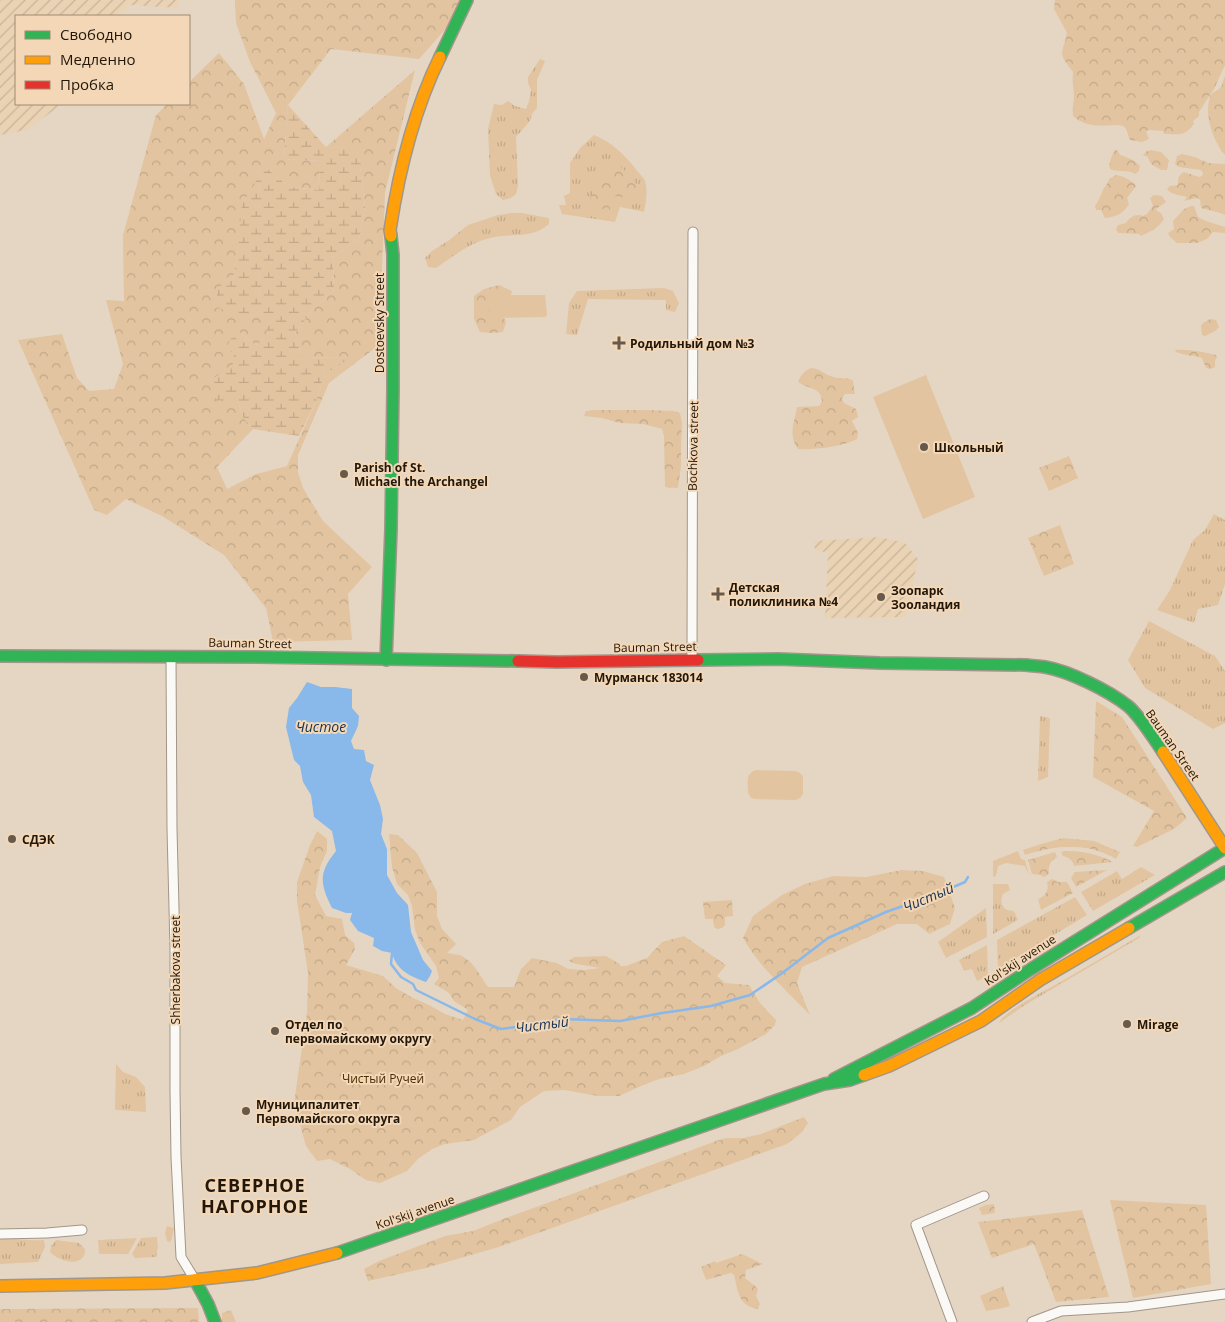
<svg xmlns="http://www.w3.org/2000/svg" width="1225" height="1322" font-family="'Open Sans',sans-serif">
	<defs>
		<pattern id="industrial-furrows" width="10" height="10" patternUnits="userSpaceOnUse" patternTransform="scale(1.25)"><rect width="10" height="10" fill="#ead2b4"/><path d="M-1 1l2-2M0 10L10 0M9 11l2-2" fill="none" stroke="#c8b499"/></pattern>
		<pattern id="grass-tufts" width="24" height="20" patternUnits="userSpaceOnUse" patternTransform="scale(1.25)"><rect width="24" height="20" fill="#e2c4a0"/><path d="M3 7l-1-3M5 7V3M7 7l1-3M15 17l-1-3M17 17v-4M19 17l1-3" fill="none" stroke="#c2a888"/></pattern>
		<pattern id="forest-crowns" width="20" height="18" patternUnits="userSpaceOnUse" patternTransform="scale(1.25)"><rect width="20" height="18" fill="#e2c4a0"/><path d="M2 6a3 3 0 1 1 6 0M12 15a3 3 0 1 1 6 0" fill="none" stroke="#c2a888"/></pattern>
		<pattern id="wetland-marsh" width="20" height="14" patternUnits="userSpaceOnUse" patternTransform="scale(1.25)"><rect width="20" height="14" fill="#e2c4a0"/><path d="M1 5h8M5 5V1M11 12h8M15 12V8" fill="none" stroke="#c2a888"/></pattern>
	</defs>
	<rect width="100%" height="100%" fill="#e5d6c4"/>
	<g fill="url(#industrial-furrows)">
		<polygon points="0,0 179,0 178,8 130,5 119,16 16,16 16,104 62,104 27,130 0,135"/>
		<polygon points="880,537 905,543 918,559 906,617 825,618 828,552 815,551 814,541"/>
	</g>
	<g fill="url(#grass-tufts)">
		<polygon points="540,59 545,61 537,80 537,108 532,114 530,121 516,137 518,186 516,194 511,198 503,200 496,194 490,176 488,129 494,104 502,105 508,101 515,106 526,109 529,101 531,90 528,83 528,77"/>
		<path d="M 594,135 C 612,142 626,156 638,172 C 640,174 644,178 645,181 C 648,190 646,204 644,212 L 620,207 L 615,222 L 562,214 L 559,205 L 566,205 L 564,196 L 570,193 L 570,163 L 580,148 Z"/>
		<path d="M 511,213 L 522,213 L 549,218 L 549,224 C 533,239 511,233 490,238 C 470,243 453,256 436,268 L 428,267 L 425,258 L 432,251 L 448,241 L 468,225 L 498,215 Z"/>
		<polygon points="664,288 673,291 679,303 675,312 666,310 666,300 588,299 577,335 566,334 569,303 577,291"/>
		<polygon points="1214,514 1225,520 1225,584 1218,605 1198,609 1194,623 1157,610 1170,590 1193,540 1205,530"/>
		<polygon points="1149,621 1215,656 1225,671 1225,723 1213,729 1145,688 1128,660"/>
		<polygon points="1040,716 1050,718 1048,777 1038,781"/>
		<polygon points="1018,851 1021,859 1025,860 1029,875 1028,873 1025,866 1006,863 998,866 996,876 993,877 993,861"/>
		<polygon points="1141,867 1155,875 1093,911 1081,892 1117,871 1122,879"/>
		<path d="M 993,884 L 1008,884 L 1010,890 L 1003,894 C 1000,901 1001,906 1007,910 L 1014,911 L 1018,920 L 993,934 Z"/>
		<polygon points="1075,897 1087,915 998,969 997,940"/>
		<polygon points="986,908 987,937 946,958 938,942"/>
		<path d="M 1141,935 L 1139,938 L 1025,1005 L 999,1023 C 1004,1011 1044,991 1057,984 C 1085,968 1113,951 1141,935 Z"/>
		<polygon points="987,945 988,976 977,981 972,969 964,971 959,960"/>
		<polygon points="116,1064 123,1072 136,1077 145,1087 146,1112 115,1110"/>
		<polygon points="167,1226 174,1228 172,1238 170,1242 167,1241 165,1233"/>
		<polygon points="157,1237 158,1247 156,1257 135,1258 132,1254 141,1238"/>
		<polygon points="137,1238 128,1254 99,1254 98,1240"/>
		<path d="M 0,1239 C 15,1238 29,1241 44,1240 L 45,1247 L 38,1262 L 0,1264 Z"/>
		<path d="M 56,1240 L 79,1243 L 85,1249 C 86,1263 71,1264 61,1259 C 57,1258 53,1255 50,1252 L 51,1246 Z"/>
	</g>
	<g fill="url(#forest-crowns)">
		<polygon points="235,0 461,0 450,24 419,59 331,49 288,105 284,159 320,161 319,190 289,187 265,167 238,249 233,279 249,316 281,311 266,329 271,339 255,345 237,330 237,398 243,417 253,429 217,467 227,489 256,474 287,466 316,401 324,375 349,358 302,357 295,333 313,309 334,290 333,257 359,239 365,207 358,149 326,147 415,70 385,193 379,345 329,383 298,455 298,472 303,488 323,521 372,567 348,594 352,640 273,642 266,608 224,555 162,516 126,499 107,515 94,510 18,340 62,334 77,378 89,391 114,389 123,364 106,300 124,301 123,235 156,115 167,104 189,104 189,82 219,53 244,84 264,139 276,113 250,62 236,23"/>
		<path d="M 1055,0 L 1225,0 L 1225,65 L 1214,89 L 1199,112 L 1199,116 L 1193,121 L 1194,124 C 1184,137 1179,134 1164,134 L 1163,131 L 1149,130 L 1146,131 L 1149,139 L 1142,142 L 1130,140 C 1128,136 1127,128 1123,126 C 1121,125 1117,125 1115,125 C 1099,126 1085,127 1073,116 C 1072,108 1074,101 1074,94 C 1073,86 1072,80 1073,72 C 1057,51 1062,56 1067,33 L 1054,9 Z"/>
		<path d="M 1225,76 L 1225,155 C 1213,141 1204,115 1210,97 C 1212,91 1218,91 1221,87 C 1223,84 1223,79 1225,76 Z"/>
		<path d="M 1117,150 L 1120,155 C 1127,157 1135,160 1140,166 L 1139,169 L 1139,171 L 1135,174 C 1128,169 1120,173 1110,169 C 1108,164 1112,155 1114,151 Z"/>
		<polygon points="1151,150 1161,152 1169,160 1167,170 1161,170 1151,164 1147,156 1144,156 1143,155 1147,151"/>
		<path d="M 1182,154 L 1195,157 L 1208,163 L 1225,164 L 1225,215 C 1220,212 1207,210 1201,208 L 1200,200 L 1197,198 L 1184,201 L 1187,197 C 1180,195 1171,195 1167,189 L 1170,186 L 1178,185 C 1177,180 1179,174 1184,172 L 1199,177 L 1202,176 L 1203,173 L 1202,171 L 1200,170 L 1179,167 L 1175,164 L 1177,156 Z"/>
		<polygon points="616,161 636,184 637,200 615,196 609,212 588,202 604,174"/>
		<path d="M 1116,175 C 1122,176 1133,180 1136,186 L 1127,198 L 1129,204 C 1123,214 1116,217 1105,218 L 1101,210 L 1096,210 L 1095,206 C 1099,201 1100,196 1103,190 C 1105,186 1108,184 1109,179 Z"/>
		<path d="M 1154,195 L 1162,196 L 1166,202 L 1156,209 L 1157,211 L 1161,213 L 1164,219 C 1158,228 1150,232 1141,236 L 1139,234 L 1118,233 L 1116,229 L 1118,225 L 1126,223 C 1130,217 1136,213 1143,216 L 1147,214 L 1153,206 L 1150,198 Z"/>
		<polygon points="1191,206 1194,206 1198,217 1206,221 1225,227 1225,233 1213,232 1207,239 1197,243 1177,243 1170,237 1168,233 1174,229 1173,221 1184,209"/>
		<polygon points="499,285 512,291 511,295 494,295 493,318 504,318 506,322 503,332 492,333 480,332 474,319 474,296 484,289"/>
		<polygon points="1210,319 1216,320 1219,327 1215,331 1205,336 1202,335 1201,326 1203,323"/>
		<path d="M 1175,350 C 1189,349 1202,352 1216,355 L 1217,357 L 1215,361 L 1215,367 L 1211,369 L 1206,368 L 1202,358 C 1192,355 1186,356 1176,352 Z"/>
		<path d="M 811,368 C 822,369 824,375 834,377 C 841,380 847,376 853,381 L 855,394 L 845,394 L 842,398 L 844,403 L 856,409 L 858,417 L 852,421 L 858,433 L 857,439 C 842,447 814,450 798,449 C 788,434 794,424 797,407 L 819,406 L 822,401 C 820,386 809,390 798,382 C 801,375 804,371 811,368 Z"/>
		<polygon points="594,410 645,410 674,411 680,413 682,422 681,449 681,466 678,488 665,487 664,436 662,429 643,424 620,423 602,418 584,416 586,411"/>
		<polygon points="1069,456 1078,478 1049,491 1039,468"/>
		<polygon points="1060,525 1074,564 1044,576 1028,538"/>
		<polygon points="1096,701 1122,717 1187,818 1174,829 1137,847 1133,846 1154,811 1093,777"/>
		<path d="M 317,831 L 327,839 L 327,851 L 320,867 L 315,895 L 326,916 L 342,919 L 345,935 L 354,943 L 355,949 L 346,965 L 383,976 L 396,988 L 411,997 L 429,1005 L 445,1014 L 463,1020 L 468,1010 L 454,1001 L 449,993 L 434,984 L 439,978 L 436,966 L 420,943 L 415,930 L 412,906 L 408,895 L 397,884 L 392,867 L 389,834 L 398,835 L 417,853 L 437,892 L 437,916 L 442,929 L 456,944 L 447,953 C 451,954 458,954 462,956 C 475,963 480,976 488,987 L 514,987 L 521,969 L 532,958 L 557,963 L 568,969 L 585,970 L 600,968 L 576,964 L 569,961 L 574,957 L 606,956 L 620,964 L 620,966 L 626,966 L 647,958 L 662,942 L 684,936 L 726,965 L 717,976 L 725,983 L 749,985 L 760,1003 L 776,1020 L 775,1025 L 766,1034 L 738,1049 L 721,1056 L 704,1066 L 684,1074 L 659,1079 L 641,1086 L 619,1096 L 598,1096 L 564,1090 L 544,1091 L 520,1107 L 511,1120 L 498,1127 L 474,1140 L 445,1144 L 432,1149 L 418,1159 L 407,1171 L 380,1183 L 366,1180 L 350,1169 L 330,1159 L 317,1161 L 306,1146 L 294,1103 L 307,1013 L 308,973 L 297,901 L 297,882 L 310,845 Z"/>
		<path d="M 1063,838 L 1094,841 L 1120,852 L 1116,859 C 1085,842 1058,845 1025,855 L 1023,850 L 1041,844 Z"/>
		<path d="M 1065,851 C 1082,851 1098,854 1113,862 L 1074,866 C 1073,860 1068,857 1063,856 L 1061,852 Z"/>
		<path d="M 1055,852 L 1057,857 C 1050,861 1048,866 1049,874 L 1044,877 L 1040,875 L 1032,874 L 1028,860 Z"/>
		<path d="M 902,870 L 923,871 L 944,877 L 955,908 L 950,924 L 929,934 L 917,924 L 897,924 L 802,967 L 797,983 L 810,1015 C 786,990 760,968 743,938 L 753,916 L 782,895 L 805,884 L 833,876 L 866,877 Z"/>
		<polygon points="1107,870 1076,887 1071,878 1075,872"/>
		<path d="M 1052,879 L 1058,882 L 1067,882 L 1073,893 L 1041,910 L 1038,899 C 1046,896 1049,890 1047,882 Z"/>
		<polygon points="732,900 733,916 725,917 725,925 722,928 717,929 714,927 713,919 705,919 703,902"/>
		<polygon points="804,1117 808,1123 801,1133 787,1144 499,1247 426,1268 368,1281 364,1269 379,1261 445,1236 473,1231 503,1219 665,1160 716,1141 726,1138 743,1138 761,1134"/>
		<polygon points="1110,1200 1206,1205 1211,1284 1133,1298"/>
		<polygon points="994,1204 995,1213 982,1215 979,1208 986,1205"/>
		<polygon points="1082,1210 1109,1297 1056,1302 1034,1244 992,1258 978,1222"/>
		<path d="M 742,1254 L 763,1264 L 746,1270 L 745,1278 C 750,1282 754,1284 758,1289 L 756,1296 L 760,1304 L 758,1309 C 738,1306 738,1291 734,1275 L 731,1273 L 706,1280 L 701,1267 L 715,1261 L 716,1263 Z"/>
		<polygon points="1003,1286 1010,1306 1003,1308 986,1311 980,1296"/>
		<polygon points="198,1308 199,1322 0,1322 0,1309"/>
		<polygon points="231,1310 236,1322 222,1322 222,1313"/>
	</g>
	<polygon fill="url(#wetland-marsh)" points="288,105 326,147 358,148 365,207 359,239 333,257 334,290 313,309 295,333 302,357 350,358 324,375 316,401 299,436 253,429 243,417 237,398 216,401 214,378 237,361 227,345 237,330 255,345 270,339 266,329 280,312 249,316 217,308 217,288 233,279 238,249 242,204 265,167 289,187 319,190 320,161 284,159"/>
	<g fill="#e2c4a0">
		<polygon points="494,295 545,295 547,315 545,317 493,318 490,312 489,299"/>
		<polygon points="926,375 975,497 923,519 873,397"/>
		<path d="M 756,770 L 796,771 L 800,773 L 803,776 L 803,794 L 800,798 L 796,800 L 756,799 L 751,798 L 748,793 C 748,784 745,773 756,770 Z"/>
	</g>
	<path fill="#89b8ea" d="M 307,682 L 321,687 L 335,687 L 352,689 L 352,708 L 359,716 L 358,726 L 351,741 L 354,749 L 364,750 L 366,761 L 374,765 L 370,780 L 380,805 L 383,819 L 381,834 L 387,849 L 387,875 L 397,893 L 408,905 L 411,932 L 423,960 L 432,971 L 430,976 L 426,982 C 410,976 397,971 392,953 L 382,951 L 373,946 L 374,938 L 358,931 L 350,920 L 352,913 L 346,913 L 332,908 C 320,884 318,873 336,851 L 332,831 L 314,817 L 311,795 L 303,782 L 300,766 L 294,760 L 286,727 L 289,708 L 297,698 Z"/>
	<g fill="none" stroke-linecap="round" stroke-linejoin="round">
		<polyline stroke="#89b8ea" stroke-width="2.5" points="392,953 391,964 401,977 413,984 416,990 475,1019 501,1029 524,1026 529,1023 563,1019 620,1021 662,1013 711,1006 750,995 781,974 828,938 886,912 937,894 965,882 968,877"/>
		<defs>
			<g id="street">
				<polyline points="171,657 172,829 175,948 175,1091 176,1157 181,1257 195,1280"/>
				<polyline points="692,660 693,232"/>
				<polyline points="0,1234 47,1233 82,1230"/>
				<polyline points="952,1322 916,1225 984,1196"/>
				<polyline points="1032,1322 1061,1311 1128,1307 1225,1294"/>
			</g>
			<g id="fast">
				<polyline points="440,57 467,0"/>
				<polyline points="0,656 256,657 518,661"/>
				<polyline points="386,660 391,529 393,389 393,255 391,236"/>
				<path d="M 698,660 L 778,659 L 880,663 L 1026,665 C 1032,666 1039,666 1045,667 C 1069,671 1109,691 1128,706 C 1140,716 1154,739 1163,752"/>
				<polyline points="1129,928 1225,872"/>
				<polyline points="834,1079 972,1008 1031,969 1225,848"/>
				<polyline points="337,1253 824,1084 850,1080 864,1075"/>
				<polyline points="195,1280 208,1304 215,1322"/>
			</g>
			<g id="slow">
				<path d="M 391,236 L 390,230 C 399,170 413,112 440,57"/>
				<polyline points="1163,752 1225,848"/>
				<polyline points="864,1075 889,1066 981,1021 1040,980 1129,928"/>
				<polyline points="0,1286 165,1283 257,1273 337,1253"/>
			</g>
			<polyline id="jam" points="518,661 557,662 698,660"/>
		</defs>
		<use href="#street" stroke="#a19689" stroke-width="11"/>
		<use href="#fast" stroke="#a19689" stroke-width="14"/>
		<use href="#slow" stroke="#a19689" stroke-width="14"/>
		<use href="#jam" stroke="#a19689" stroke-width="14"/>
		<use href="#street" stroke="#fbf9f6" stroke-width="9"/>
		<use href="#fast" stroke="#30b455" stroke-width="11"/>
		<use href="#slow" stroke="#ff9f0a" stroke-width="11"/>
		<use href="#jam" stroke="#e5322d" stroke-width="11"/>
	</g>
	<g fill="#665a4c" stroke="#f3d7b6" stroke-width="2">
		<path d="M616.5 335.5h5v5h5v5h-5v5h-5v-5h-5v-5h5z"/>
		<circle cx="924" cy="447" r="5"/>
		<circle cx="344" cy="474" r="5"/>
		<path d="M715.5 586.5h5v5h5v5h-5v5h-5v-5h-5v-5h5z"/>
		<circle cx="881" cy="597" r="5"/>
		<circle cx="584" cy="677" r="5"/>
		<circle cx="12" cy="839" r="5"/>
		<circle cx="1127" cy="1024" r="5"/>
		<circle cx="275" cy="1031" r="5"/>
		<circle cx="246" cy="1111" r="5"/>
	</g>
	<g text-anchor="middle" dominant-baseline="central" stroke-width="4" stroke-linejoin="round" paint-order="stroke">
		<g font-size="12" fill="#21170b" stroke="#f3d7b6">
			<text transform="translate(379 323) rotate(-90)">Dostoevsky Street</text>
			<text transform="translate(693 446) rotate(-89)">Bochkova street</text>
			<text transform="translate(250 643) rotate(1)">Bauman Street</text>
			<text transform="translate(655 647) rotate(-1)">Bauman Street</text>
			<text transform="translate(1173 745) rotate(55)">Bauman Street</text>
			<text transform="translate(1020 960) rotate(-33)">Kol'skij avenue</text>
			<text transform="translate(175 970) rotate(-90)">Shherbakova street</text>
			<text transform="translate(415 1212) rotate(-19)">Kol'skij avenue</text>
		</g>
		<g font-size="12" font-weight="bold" fill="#21170b" stroke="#f3d7b6" text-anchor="start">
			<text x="630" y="343">Родильный дом №3</text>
			<text x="934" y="447">Школьный</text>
			<text x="354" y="467">Parish of St.<tspan x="354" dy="14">Michael the Archangel</tspan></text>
			<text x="729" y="587">Детская<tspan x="729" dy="14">поликлиника №4</tspan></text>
			<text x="891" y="590">Зоопарк<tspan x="891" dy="14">Зооландия</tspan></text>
			<text x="594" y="677">Мурманск 183014</text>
			<text x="22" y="839">СДЭК</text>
			<text x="285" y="1024">Отдел по<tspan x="285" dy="14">первомайскому округу</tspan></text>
			<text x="1137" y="1024">Mirage</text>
			<text x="256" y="1104">Муниципалитет<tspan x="256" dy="14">Первомайского округа</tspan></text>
		</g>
		<g font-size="12" fill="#482d02" stroke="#f3d7b6">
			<text x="383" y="1078">Чистый Ручей</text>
		</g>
		<g font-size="14" font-style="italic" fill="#153252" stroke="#f3d7b6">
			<text x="321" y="726">Чистое</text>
			<text transform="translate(928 897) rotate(-23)">Чистый</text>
			<text transform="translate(542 1024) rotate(-7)">Чистый</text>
		</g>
		<g font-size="18" font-weight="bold" letter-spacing="1" fill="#21170b" stroke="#f3d7b6">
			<text x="255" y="1185">СЕВЕРНОЕ<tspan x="255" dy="21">НАГОРНОЕ</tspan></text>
		</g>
	</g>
	<rect x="15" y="15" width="175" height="90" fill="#f3d7b6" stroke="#9f8a72"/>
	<rect x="25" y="31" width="25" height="8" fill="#30b455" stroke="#9f8a72"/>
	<text x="60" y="40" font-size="15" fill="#21170b">Свободно</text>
	<rect x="25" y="56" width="25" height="8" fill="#ff9f0a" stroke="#9f8a72"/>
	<text x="60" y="65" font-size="15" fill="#21170b">Медленно</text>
	<rect x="25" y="81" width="25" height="8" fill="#e5322d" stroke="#9f8a72"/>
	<text x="60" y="90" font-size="15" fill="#21170b">Пробка</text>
</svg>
